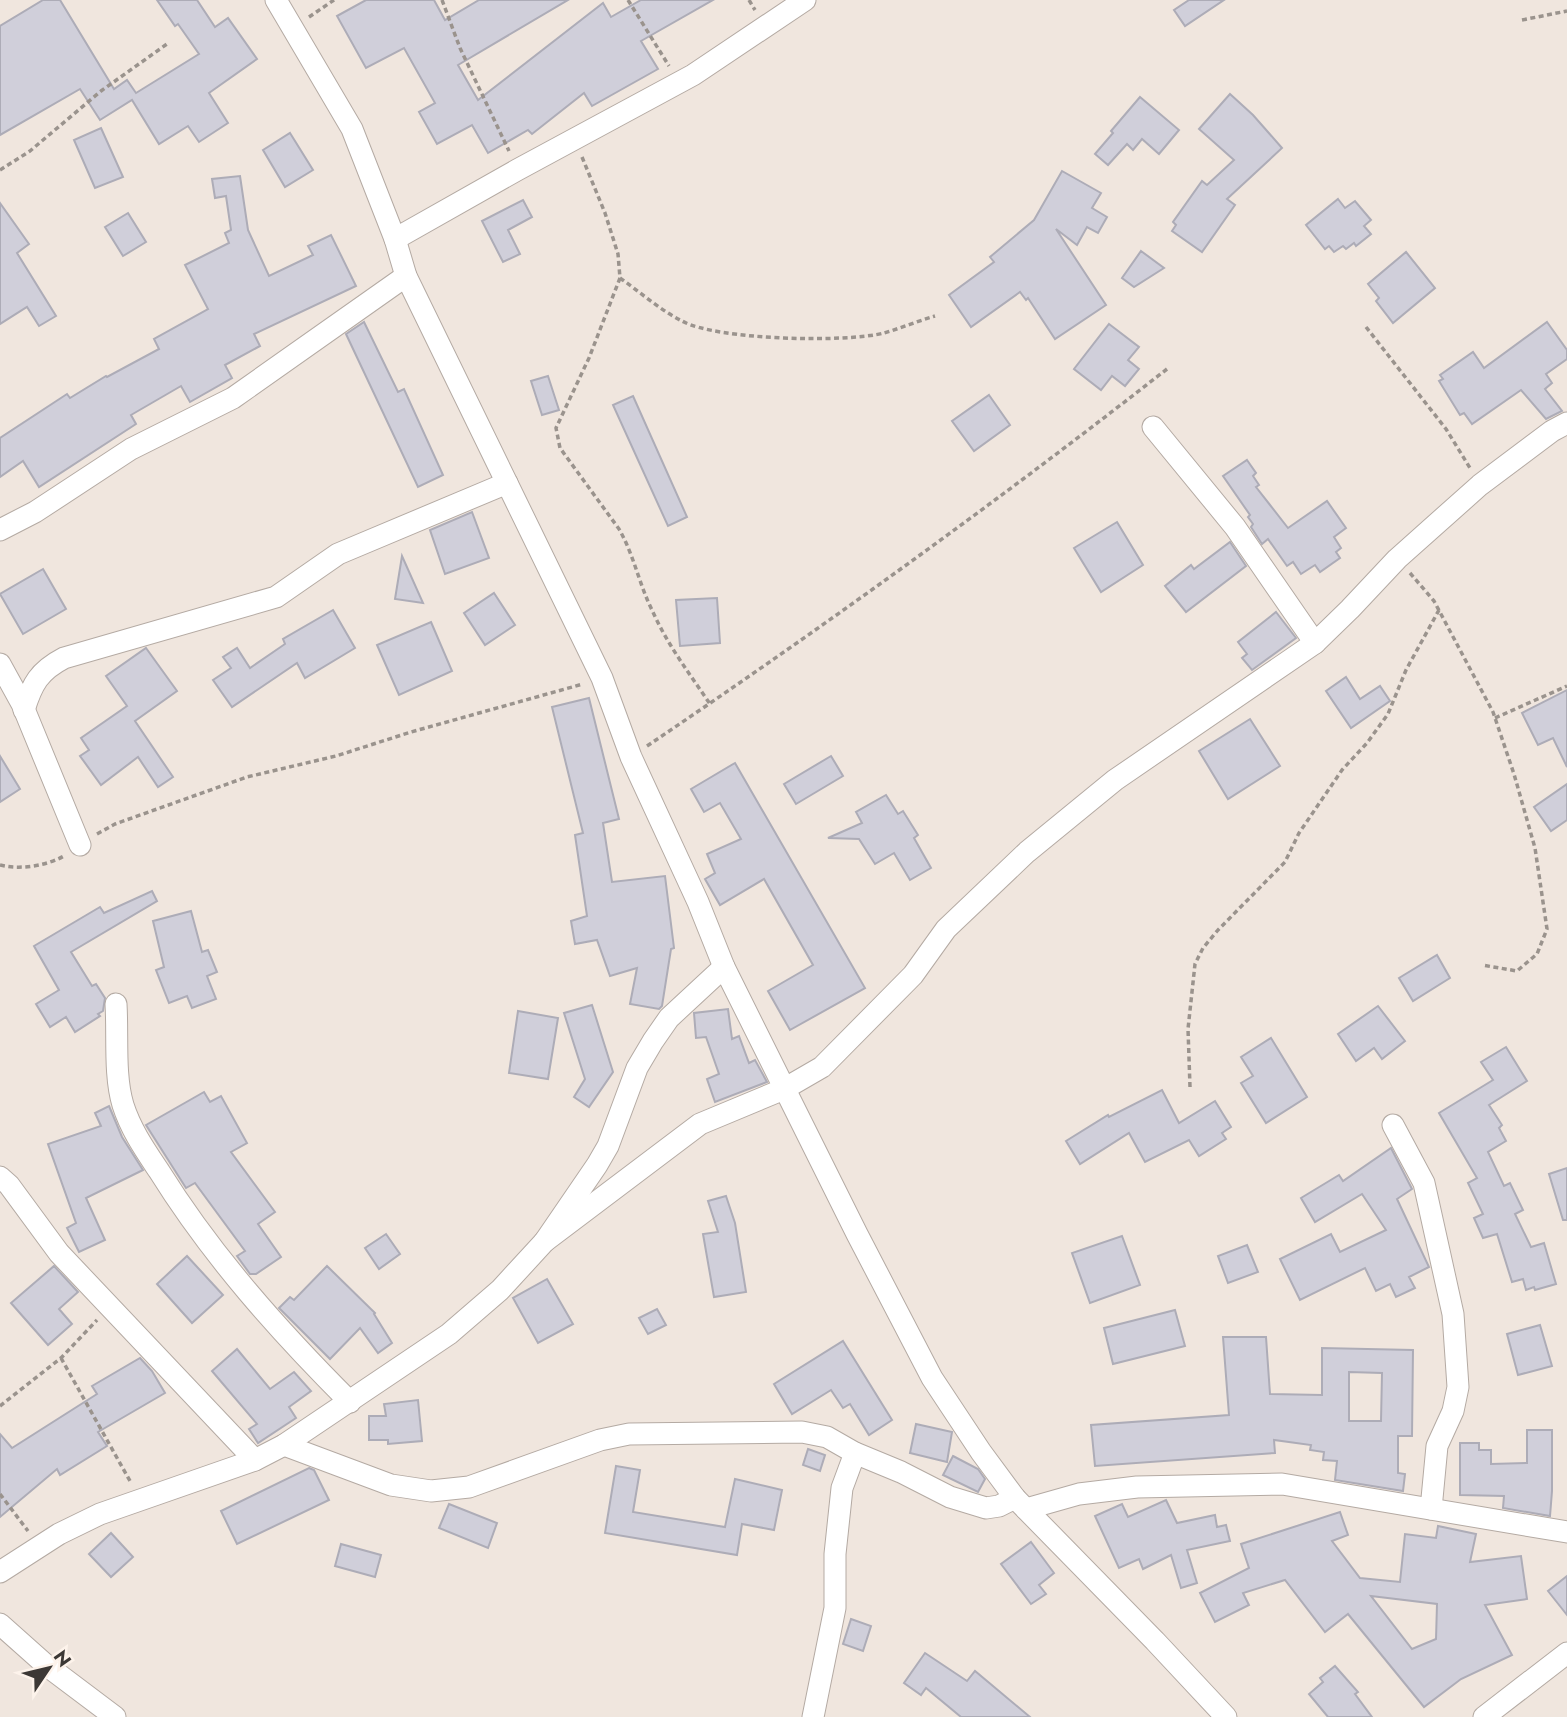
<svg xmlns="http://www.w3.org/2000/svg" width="1567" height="1717" font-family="Jost,sans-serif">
	<rect width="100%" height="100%" fill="#f0e6de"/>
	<g fill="#d0cfda" stroke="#adacb7" stroke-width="2" fill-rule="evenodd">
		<polygon points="43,0 60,0 114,89 127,80 136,93 199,54 178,24 175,26 157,0 197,0 215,27 228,18 257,59 209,93 228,123 199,142 188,126 159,144 132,100 100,120 80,89 0,135 0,26"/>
		<polygon points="366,0 434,0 445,20 479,0 568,0 458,65 478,100 603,3 611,17 641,0 713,0 641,41 658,69 592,106 584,93 532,134 528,130 488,153 472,125 437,144 419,112 435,103 404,48 366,68 337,16"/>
		<polygon points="1189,0 1224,0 1185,26 1174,10"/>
		<polygon points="1230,94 1253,115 1282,148 1227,199 1235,205 1202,252 1172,231 1176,225 1173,222 1202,181 1207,185 1234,160 1199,129"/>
		<polygon points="1140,97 1179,130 1159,154 1142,139 1133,150 1127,144 1108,165 1095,154 1113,133 1111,131"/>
		<polygon points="101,128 123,177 95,188 74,140"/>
		<polygon points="290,133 313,170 285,187 263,150"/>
		<polygon points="1062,171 1101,193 1092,208 1107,217 1098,233 1087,227 1077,245 1056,229 1106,305 1055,339 1028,298 1026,300 1020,292 971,327 949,295 994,262 990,257 1034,220"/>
		<polygon points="240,176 248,230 269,276 313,255 308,246 331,235 356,286 254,334 260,346 225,365 232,378 190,402 181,386 131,415 136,424 39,487 23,461 0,477 0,438 67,394 70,398 106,376 107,377 159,349 154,339 208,309 185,265 229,243 225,233 231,230 226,196 215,198 212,179"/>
		<polygon points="1338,199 1345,208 1355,201 1371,220 1364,226 1371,234 1356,246 1354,243 1346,249 1343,246 1334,252 1329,246 1325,249 1306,225"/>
		<polygon points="523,200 532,217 508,230 520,254 503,262 482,221"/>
		<polygon points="0,203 29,244 17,253 56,316 39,326 27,307 0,324"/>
		<polygon points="128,213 146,242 123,256 105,227"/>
		<polygon points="1141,251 1164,268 1134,287 1122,278"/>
		<polygon points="1406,252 1435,288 1393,323 1376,301 1379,298 1368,284"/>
		<polygon points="364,322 398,392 404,389 443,475 418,487 346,334"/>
		<polygon points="1547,322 1567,350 1567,359 1546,374 1552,383 1545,389 1562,411 1546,419 1521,390 1472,424 1464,413 1460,415 1439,381 1443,379 1440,375 1473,352 1484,368"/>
		<polygon points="1109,324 1139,347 1128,360 1139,369 1125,386 1112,376 1101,390 1074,369"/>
		<polygon points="548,376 559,410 542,415 531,381"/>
		<polygon points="989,395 1010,425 974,451 952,421"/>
		<polygon points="633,396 687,517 668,526 613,405"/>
		<polygon points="1247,460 1256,473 1253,476 1259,485 1256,487 1288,528 1327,501 1346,528 1334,537 1341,548 1336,552 1340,558 1320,572 1315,565 1301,574 1293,562 1287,566 1268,539 1262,544 1251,527 1253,524 1248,517 1250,515 1223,476"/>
		<polygon points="472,512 489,558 445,574 430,530"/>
		<polygon points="1117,522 1143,565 1101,592 1074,548"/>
		<polygon points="1230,542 1246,566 1186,612 1165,586 1191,565 1194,569"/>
		<polygon points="402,556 423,603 395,599"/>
		<polygon points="43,569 66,609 23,634 0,594"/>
		<polygon points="494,593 515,625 485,645 464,613"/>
		<polygon points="717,598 720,643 680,646 676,600"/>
		<polygon points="333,610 355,648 305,678 297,663 232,707 213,680 231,668 223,657 237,648 250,668 285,644 283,639"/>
		<polygon points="1276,612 1296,638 1252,670 1242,658 1247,654 1238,642"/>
		<polygon points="431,622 452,671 399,695 377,645"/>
		<polygon points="146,648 177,691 135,721 173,777 158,787 138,757 101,785 80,756 89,750 81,738 127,706 106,676"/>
		<polygon points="1346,677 1360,699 1380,686 1390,701 1351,728 1326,691"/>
		<polygon points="1567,690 1567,767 1553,738 1538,745 1522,713"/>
		<polygon points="589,698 619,819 603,823 612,882 665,876 674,948 671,949 662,1006 659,1009 630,1004 637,968 610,976 597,940 575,944 571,921 587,916 575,835 583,833 552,707"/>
		<polygon points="1250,719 1280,766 1228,799 1199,751"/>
		<polygon points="0,756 20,789 0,802"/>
		<polygon points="831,756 843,776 796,804 784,784"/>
		<polygon points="735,763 865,988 790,1030 768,991 813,965 764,879 720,905 705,879 715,873 707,854 741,839 720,803 704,812 691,789"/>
		<polygon points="1567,784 1567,820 1551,831 1534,807"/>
		<polygon points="886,795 898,814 903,811 918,835 914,838 931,868 910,880 894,853 875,864 859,839 828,838 862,823 856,812"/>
		<polygon points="152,891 157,901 71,952 92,986 96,984 105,998 103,1011 98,1014 100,1016 75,1032 66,1017 50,1027 36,1004 59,990 34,946 100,907 104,913"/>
		<polygon points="191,911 202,952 208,950 217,972 207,976 216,999 192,1008 187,996 169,1003 156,970 164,967 153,921"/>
		<polygon points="1437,955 1450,978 1413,1001 1399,978"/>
		<polygon points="592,1005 613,1072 589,1107 574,1097 585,1079 564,1013"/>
		<polygon points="1378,1006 1405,1041 1382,1059 1374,1048 1356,1061 1338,1034"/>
		<polygon points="728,1009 732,1039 739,1036 749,1063 755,1060 767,1082 715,1102 707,1079 719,1074 706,1037 696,1038 694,1013"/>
		<polygon points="518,1011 558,1018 548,1079 509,1073"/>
		<polygon points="1271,1038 1307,1097 1266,1123 1241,1083 1253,1076 1241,1057"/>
		<polygon points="1506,1047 1527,1081 1489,1105 1502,1125 1499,1128 1506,1141 1488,1152 1504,1186 1510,1183 1523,1210 1515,1214 1531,1247 1544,1243 1556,1284 1535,1290 1534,1287 1526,1290 1523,1279 1512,1282 1497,1234 1483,1238 1474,1218 1483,1214 1468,1183 1477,1178 1439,1113 1493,1080 1481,1062"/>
		<polygon points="1162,1090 1179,1123 1215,1101 1231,1127 1222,1133 1226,1139 1199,1156 1189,1140 1145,1162 1129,1133 1080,1164 1066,1141 1108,1115 1109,1117"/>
		<polygon points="204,1092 210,1102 221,1096 247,1143 231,1152 275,1212 258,1224 281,1257 256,1274 250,1274 237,1256 245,1251 195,1183 186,1188 146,1125"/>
		<polygon points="109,1106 122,1137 143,1170 86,1198 105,1240 79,1252 67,1228 76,1223 48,1144 101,1126 95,1113"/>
		<polygon points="1391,1148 1412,1189 1397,1199 1429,1267 1409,1277 1415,1288 1396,1297 1390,1284 1376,1291 1365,1268 1300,1300 1280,1259 1331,1234 1340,1252 1386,1230 1362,1194 1315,1222 1301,1198 1339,1175 1343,1181"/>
		<polygon points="1567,1168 1567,1220 1563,1220 1549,1174"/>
		<polygon points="726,1196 735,1223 746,1292 714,1297 703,1234 718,1232 708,1201"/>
		<polygon points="386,1234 400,1254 379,1269 365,1248"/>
		<polygon points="1122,1236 1140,1285 1090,1303 1072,1253"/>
		<polygon points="1247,1245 1258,1272 1228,1283 1218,1256"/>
		<polygon points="187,1256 223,1295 192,1323 157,1284"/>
		<polygon points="54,1266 78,1292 59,1309 72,1324 48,1345 11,1303"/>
		<polygon points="327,1266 375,1313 374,1314 392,1343 378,1353 360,1328 330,1359 279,1308 290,1297 294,1300"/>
		<polygon points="547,1279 573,1324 538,1343 513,1298"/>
		<polygon points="657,1309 666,1325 648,1334 639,1318"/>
		<polygon points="1175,1310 1185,1346 1113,1364 1104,1328"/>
		<polygon points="1540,1325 1552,1366 1518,1375 1507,1334"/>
		<path d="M 1223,1337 L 1266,1337 L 1270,1394 L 1322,1395 L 1322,1348 L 1413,1350 L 1412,1436 L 1398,1436 L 1398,1473 L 1405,1474 L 1403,1491 L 1335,1480 L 1337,1461 L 1323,1460 L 1324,1452 L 1310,1450 L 1311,1445 L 1274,1440 L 1275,1453 L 1095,1466 L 1091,1425 L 1229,1415 ZM 1349,1372 L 1382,1373 L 1381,1421 L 1349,1421 Z"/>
		<polygon points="843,1341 892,1420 869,1435 850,1404 843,1408 831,1390 792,1414 774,1384"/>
		<polygon points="237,1349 270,1389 294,1372 311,1391 289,1407 296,1418 258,1443 249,1429 257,1424 212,1371"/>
		<polygon points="140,1358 152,1371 165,1393 98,1432 107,1446 60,1475 57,1469 0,1517 0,1434 12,1448 97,1394 92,1386"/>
		<polygon points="418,1400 422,1441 388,1444 388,1440 369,1440 369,1416 386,1416 384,1404"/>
		<polygon points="916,1424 952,1432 947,1462 910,1453"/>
		<polygon points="1527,1430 1552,1430 1552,1491 1550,1516 1503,1508 1504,1496 1460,1495 1460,1443 1479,1443 1479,1450 1491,1450 1491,1464 1527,1463"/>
		<polygon points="808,1449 825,1455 820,1471 803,1465"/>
		<polygon points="953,1456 978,1469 985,1479 978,1492 943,1475"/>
		<polygon points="616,1466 640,1470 633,1512 725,1527 735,1479 782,1490 774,1530 742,1524 737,1555 605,1533"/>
		<polygon points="309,1468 314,1470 329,1500 237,1544 221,1511"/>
		<polygon points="1166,1500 1177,1523 1215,1515 1217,1527 1226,1525 1230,1541 1187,1550 1197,1583 1181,1588 1171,1555 1143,1569 1139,1559 1119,1568 1095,1516 1122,1504 1128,1517"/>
		<polygon points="449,1504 497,1523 488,1548 439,1528"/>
		<path d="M 1340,1512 L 1348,1535 L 1332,1541 L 1360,1578 L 1400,1582 L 1405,1534 L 1436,1538 L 1438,1526 L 1476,1534 L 1470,1562 L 1521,1556 L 1527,1599 L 1485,1605 L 1512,1655 L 1461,1679 L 1424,1707 L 1348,1614 L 1325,1632 L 1285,1580 L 1243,1593 L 1249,1605 L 1215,1622 L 1200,1593 L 1249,1568 L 1241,1544 ZM 1371,1596 L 1437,1604 L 1436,1639 L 1412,1649 Z"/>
		<polygon points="111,1533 133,1557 111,1577 89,1554"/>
		<polygon points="1031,1542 1054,1573 1039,1585 1046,1594 1031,1604 1001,1564"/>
		<polygon points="341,1544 381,1555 375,1577 335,1566"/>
		<polygon points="1567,1576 1567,1615 1548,1591"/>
		<polygon points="851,1619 871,1626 863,1651 843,1644"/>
		<polygon points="925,1653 967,1681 975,1671 1030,1717 961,1717 926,1688 921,1695 904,1683"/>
		<polygon points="1335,1666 1358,1692 1355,1694 1372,1717 1328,1717 1309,1694 1323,1682 1320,1678"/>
	</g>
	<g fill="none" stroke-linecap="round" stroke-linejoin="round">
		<defs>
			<g id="minor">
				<polyline points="276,0 352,129 395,239 406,276 602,678 631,757 698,902 724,967 857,1234 932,1378 981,1452 1015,1498 1155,1641 1226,1717"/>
				<polyline points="395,239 517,170 693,75 805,0"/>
				<polyline points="1153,427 1235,527 1315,643"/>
				<polyline points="0,530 35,512 131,449 233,398 406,276"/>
				<polyline points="0,664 22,704 80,845"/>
				<path d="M 24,710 C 32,684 39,671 64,658 L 276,597 L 338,554 L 507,483"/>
				<path d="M 116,1004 C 118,1036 114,1075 123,1105 C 131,1130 145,1150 159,1171 C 212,1256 279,1331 350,1402"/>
				<polyline points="1393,1125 1424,1183 1453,1314 1458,1387 1453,1411 1437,1446 1431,1509"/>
				<polyline points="0,1177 9,1185 59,1253 255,1460"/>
				<polyline points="545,1241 700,1124 784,1089 822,1067 913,975 946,929 1027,852 1115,780 1315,643 1350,609 1397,559 1480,485 1552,431 1567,423"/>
				<polyline points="284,1445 391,1485 431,1491 469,1487 600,1440 629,1434 802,1432 827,1437 855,1453 901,1472 950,1497 986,1508 999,1506 1015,1498"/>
				<polyline points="1026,1509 1079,1494 1137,1487 1282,1484 1567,1532"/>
				<polyline points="0,1572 59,1534 100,1514 255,1460 284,1445 449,1334 500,1290 545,1241 597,1165 608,1146 637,1068 653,1041 669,1018 724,967"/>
				<polyline points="0,1624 46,1665 115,1717"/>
				<polyline points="813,1717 835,1608 835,1554 842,1488 855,1453"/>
				<polyline points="1484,1717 1567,1653"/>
			</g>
		</defs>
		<use href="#minor" stroke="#b4aaa3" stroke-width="23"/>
		<g stroke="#9a938d" stroke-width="3.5" stroke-dasharray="5 3.5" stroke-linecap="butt">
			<polyline points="442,0 460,48 509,151"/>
			<polyline points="628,0 669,66"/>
			<polyline points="749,0 755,10"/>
			<polyline points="309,17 334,0"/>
			<polyline points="1522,20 1567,11"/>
			<path d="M 582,157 L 605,213 L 618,254 L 620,278 L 589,358 L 556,428 L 560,448 L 619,529 C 634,555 639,584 652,610 C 667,644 689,673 710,704"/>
			<polyline points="0,170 30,151 101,91 167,44"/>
			<path d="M 620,278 C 640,292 660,310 682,321 C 716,340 845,343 884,333 C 901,328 918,321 935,316"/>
			<polyline points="1366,327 1446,429 1470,468"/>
			<polyline points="1410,573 1434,601 1493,712 1514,774 1535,848 1547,929 1537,954 1517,971 1482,965"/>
			<polyline points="1495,718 1567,686"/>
			<path d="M 647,746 C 825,626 998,501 1167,369"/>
			<polyline points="97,834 115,824 247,777 336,756 411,732 583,684"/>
			<path d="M 0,865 C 20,870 46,866 64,856"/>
			<polyline points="1190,1087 1188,1029 1195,964 1203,948 1218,930 1285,862 1299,833 1342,770 1367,743 1388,714 1406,670 1439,610"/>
			<polyline points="61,1358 130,1481"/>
			<polyline points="0,1406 61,1358 97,1320"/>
			<polyline points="0,1494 28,1531"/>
		</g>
		<use href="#minor" stroke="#fff" stroke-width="21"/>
	</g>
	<g transform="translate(49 1668) rotate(55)" stroke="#fdf3eb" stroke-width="5" paint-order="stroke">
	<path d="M0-5L12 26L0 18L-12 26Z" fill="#3c3835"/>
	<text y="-10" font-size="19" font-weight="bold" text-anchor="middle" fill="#3c3835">N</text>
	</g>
</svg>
